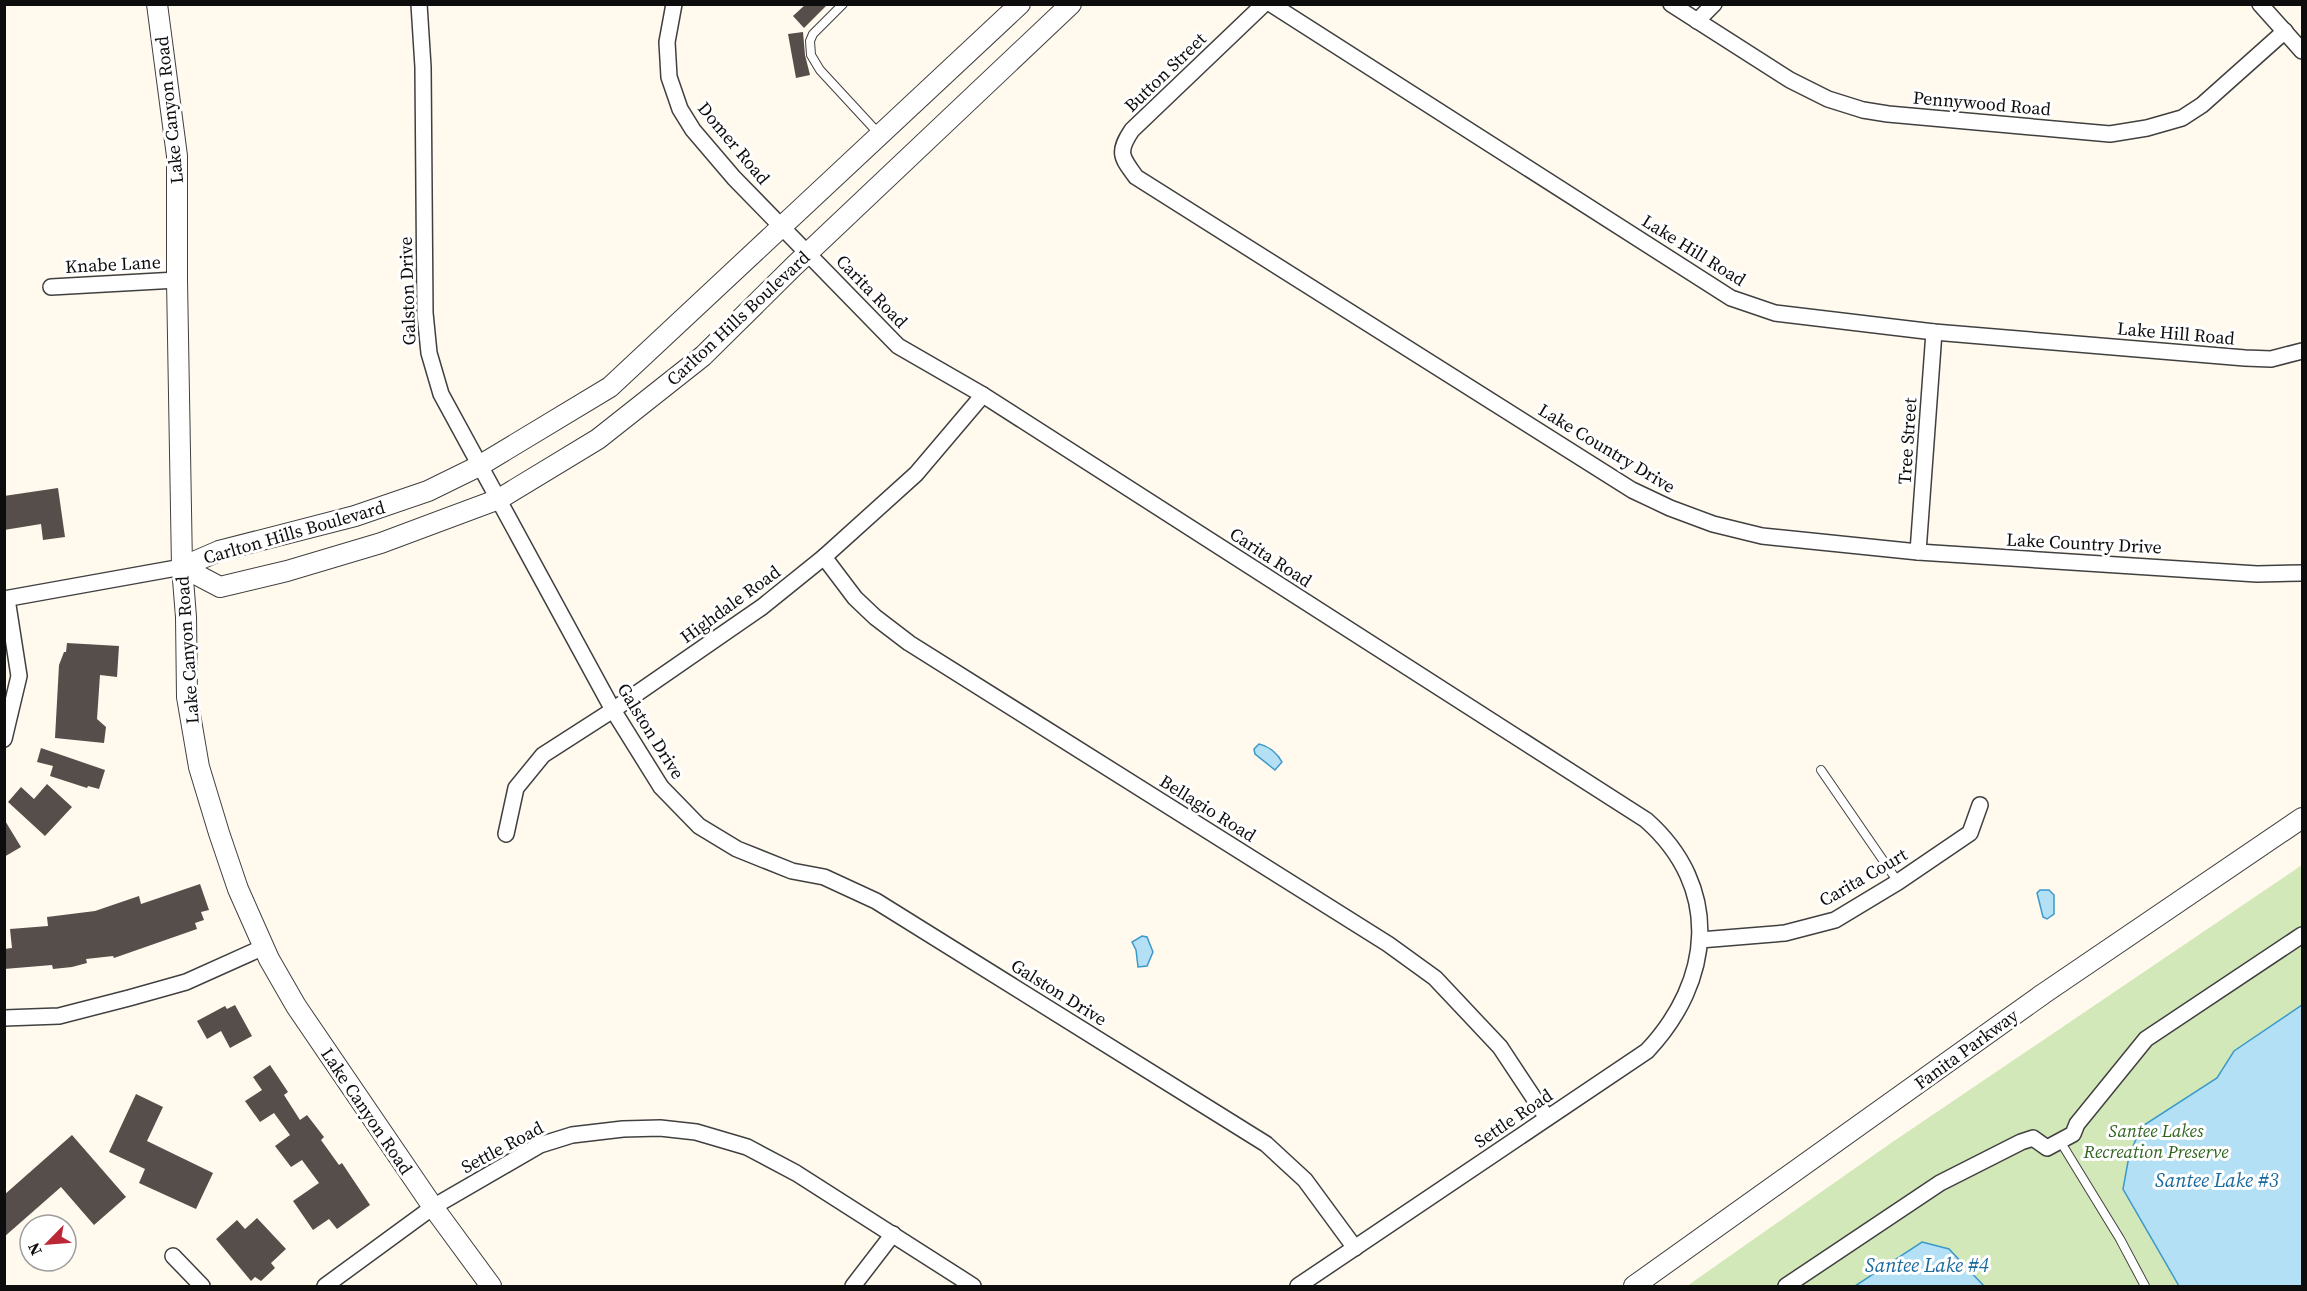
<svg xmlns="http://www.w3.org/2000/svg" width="2307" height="1291" font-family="'Source Serif 4',serif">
	<rect width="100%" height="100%" fill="#fffaed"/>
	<polygon fill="#d3e8b8" points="2302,865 2302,1286 1687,1286 1891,1143"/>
	<g fill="#b3e0f5" stroke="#3b99cb" stroke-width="1.5">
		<path d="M 1259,744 C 1269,746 1278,754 1282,762 L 1275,770 L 1255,754 L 1254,749 Z"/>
		<polygon points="2040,890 2049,890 2054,895 2054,914 2047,919 2043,917 2037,893"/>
		<polygon points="1142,936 1147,937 1153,952 1147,966 1138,967 1136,950 1132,942"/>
		<polygon points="2302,1005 2302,1286 2179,1286 2123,1189 2129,1156 2141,1127 2217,1078 2234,1051"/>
		<polygon points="1922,1242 1949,1249 1984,1286 1855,1286"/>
	</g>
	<g fill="#564e4a">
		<polygon points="806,4 828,4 804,28 793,16"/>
		<polygon points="803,32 805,55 810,75 796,78 788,34"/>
		<polygon points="58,488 65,537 43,540 41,524 4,530 4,496"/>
		<polygon points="67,643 119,646 117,677 100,675 97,719 106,727 104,743 55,738 59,665 64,652 66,652"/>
		<polygon points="41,748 105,770 99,789 88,786 87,788 50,776 53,766 37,762"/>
		<polygon points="47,784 72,807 45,836 8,802 21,787 34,799"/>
		<polygon points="4,819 21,847 4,857"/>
		<polygon points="200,884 209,910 201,912 204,920 195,923 197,929 114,958 113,956 86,959 87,963 72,967 53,969 52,965 4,969 4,949 12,948 10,929 48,926 47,917 95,911 139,896 141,904"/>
		<polygon points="235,1005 252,1036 230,1048 221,1031 207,1039 197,1021 225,1006 227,1009"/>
		<polygon points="270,1065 288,1092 284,1095 300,1120 307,1115 324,1137 321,1140 339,1165 342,1163 370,1205 337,1229 329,1219 313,1230 293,1201 319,1183 302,1160 291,1167 275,1146 290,1135 274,1113 260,1122 245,1101 262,1090 253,1077"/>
		<polygon points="136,1094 163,1107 147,1141 213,1173 196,1209 139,1183 145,1169 109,1152"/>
		<polygon points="72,1135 126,1197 94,1225 61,1187 4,1237 4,1195"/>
		<polygon points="257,1218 286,1249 271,1263 275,1268 261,1281 255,1277 251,1281 216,1239 237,1220 245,1229"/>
	</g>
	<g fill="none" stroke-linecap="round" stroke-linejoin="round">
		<defs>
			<g id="service">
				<polyline points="843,4 813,34 810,41 811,55 820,70 880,135"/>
				<polyline points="1821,770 1898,882"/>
				<polyline points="2060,1141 2120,1239 2145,1286"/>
			</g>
			<g id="minor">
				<polyline points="419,4 423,67 425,313 429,353 441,394 613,710 661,787 699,826 737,849 792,871 824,877 876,901 1266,1144 1305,1180 1355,1248"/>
				<path d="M 674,4 L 667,42 L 669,77 L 680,109 L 693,130 L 734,178 L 898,346 L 983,395 L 1646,820 C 1722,887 1713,981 1647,1051 L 1298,1286"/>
				<path d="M 1264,4 L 1132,130 C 1117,152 1121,157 1136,177 L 1632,490 L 1670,508 L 1713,524 L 1762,536 L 1918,552 L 2257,574 L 2302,573"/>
				<polyline points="1271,4 1731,298 1775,313 1934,332 2245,358 2271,359 2302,351"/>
				<polyline points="1671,4 1790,80 1828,99 1863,110 1888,114 2110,134 2147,128 2182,118 2202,105 2285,31"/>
				<polyline points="2260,4 2302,51"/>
				<polyline points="1697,21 1714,4"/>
				<polyline points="51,287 177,280"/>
				<polyline points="1918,552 1934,332"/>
				<polyline points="824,557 855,598 875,617 909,643 1388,944 1435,978 1500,1047 1547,1118"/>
				<polyline points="4,599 182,567"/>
				<polyline points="4,739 19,676 7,599"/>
				<polyline points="506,834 516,788 543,755 613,710 762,607 824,557 916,474 983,395"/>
				<polyline points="1700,940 1785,933 1835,920 1898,882 1970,833 1980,805"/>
				<polyline points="4,1018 59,1016 129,998 186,982 264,947"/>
				<polyline points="173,1256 202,1286"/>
				<polyline points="325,1286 433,1207 540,1145 572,1135 623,1129 660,1128 696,1132 747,1147 796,1173 973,1286"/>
				<polyline points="853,1286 893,1234"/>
				<polyline points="1786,1286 1940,1183 2021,1142 2033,1138 2047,1148 2073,1134 2077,1124 2146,1039 2302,935"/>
			</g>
			<g id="tertiary">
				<polyline points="157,4 177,156 177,280 182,567 186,617 187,697 199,767 219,833 238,889 269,959 296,1006 433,1207 491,1286"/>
				<polyline points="182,567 220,587 287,571 381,543 499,499 598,439 703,356 794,266 1071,4"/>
				<polyline points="182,567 219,551 355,516 428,491 479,466 610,387 1020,4"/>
				<polyline points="1634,1286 2043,994 2302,818"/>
			</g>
		</defs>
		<use href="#service" stroke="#404040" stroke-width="10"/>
		<use href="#minor" stroke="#404040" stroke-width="18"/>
		<use href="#tertiary" stroke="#404040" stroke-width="22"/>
		<use href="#service" stroke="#fff" stroke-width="8"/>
		<use href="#minor" stroke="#fff" stroke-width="15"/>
		<use href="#tertiary" stroke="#fff" stroke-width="20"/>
	</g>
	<g text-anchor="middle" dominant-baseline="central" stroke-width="6" stroke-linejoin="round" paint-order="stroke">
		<g font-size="18" fill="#0d0d0d" stroke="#fff">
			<text transform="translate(1165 72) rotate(-44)">Button Street</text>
			<text transform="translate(1982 103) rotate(5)">Pennywood Road</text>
			<text transform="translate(169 110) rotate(-96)">Lake Canyon Road</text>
			<text transform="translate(734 143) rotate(50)">Domer Road</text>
			<text transform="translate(1694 250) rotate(32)">Lake Hill Road</text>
			<text transform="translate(113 264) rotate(-3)">Knabe Lane</text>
			<text transform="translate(407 291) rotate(-92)">Galston Drive</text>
			<text transform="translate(872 291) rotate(46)">Carita Road</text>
			<text transform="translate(738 318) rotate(-43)">Carlton Hills Boulevard</text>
			<text transform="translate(2176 333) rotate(5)">Lake Hill Road</text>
			<text transform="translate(1907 441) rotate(-86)">Tree Street</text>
			<text transform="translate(1607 448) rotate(31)">Lake Country Drive</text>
			<text transform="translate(294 532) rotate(-16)">Carlton Hills Boulevard</text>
			<text transform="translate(2084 543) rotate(3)">Lake Country Drive</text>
			<text transform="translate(1271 557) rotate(33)">Carita Road</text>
			<text transform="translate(730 604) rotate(-36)">Highdale Road</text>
			<text transform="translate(187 650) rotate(-94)">Lake Canyon Road</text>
			<text transform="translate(651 731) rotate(58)">Galston Drive</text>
			<text transform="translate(1208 808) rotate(32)">Bellagio Road</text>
			<text transform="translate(1863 877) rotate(-30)">Carita Court</text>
			<text transform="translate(1059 992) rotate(32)">Galston Drive</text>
			<text transform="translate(1966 1049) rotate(-36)">Fanita Parkway</text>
			<text transform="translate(367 1111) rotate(56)">Lake Canyon Road</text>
			<text transform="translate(1513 1118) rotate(-34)">Settle Road</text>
			<text transform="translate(502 1147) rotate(-28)">Settle Road</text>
		</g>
		<g font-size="18" font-style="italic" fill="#30641f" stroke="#fff">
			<text x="2156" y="1130">Santee Lakes<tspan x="2156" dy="21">Recreation Preserve</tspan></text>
		</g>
		<g font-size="20" font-style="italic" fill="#18699d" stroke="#fff">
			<text x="2217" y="1180">Santee Lake #3</text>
			<text x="1927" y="1265">Santee Lake #4</text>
		</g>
	</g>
	<rect width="2307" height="1291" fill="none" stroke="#0d0d0d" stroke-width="12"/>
	<g transform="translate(48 1243) rotate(245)"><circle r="28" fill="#ffffff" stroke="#9e9e9e" stroke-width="1.5"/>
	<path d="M0-4.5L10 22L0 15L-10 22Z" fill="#bb2736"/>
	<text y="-9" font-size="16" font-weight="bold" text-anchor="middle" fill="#0d0d0d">N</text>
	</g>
</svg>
